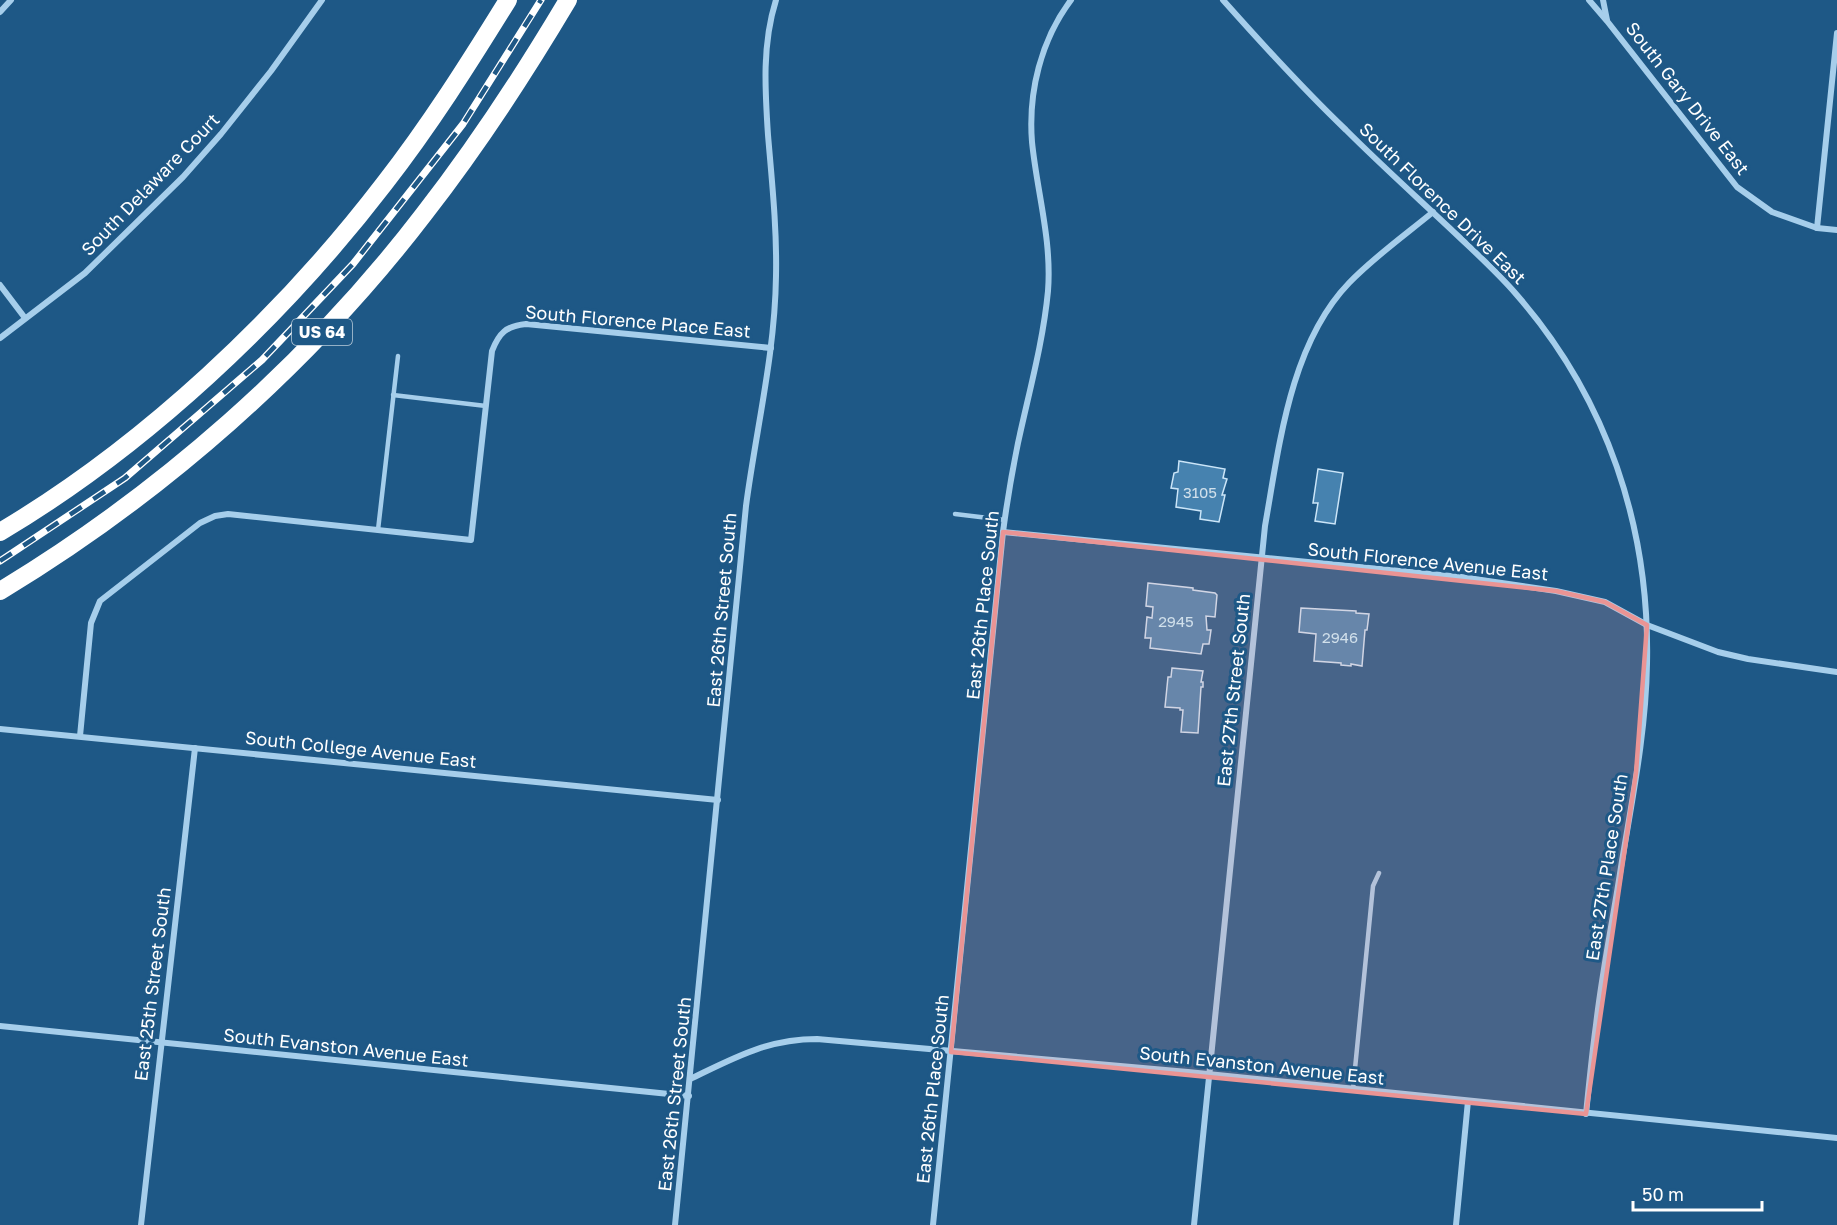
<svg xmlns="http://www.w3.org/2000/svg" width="1837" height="1225" font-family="'Golos Text',sans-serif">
	<rect width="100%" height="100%" fill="#1e5886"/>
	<g fill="#4682af" stroke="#cbe5f8" stroke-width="1.5">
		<polygon points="1179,461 1225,469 1223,478 1227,479 1222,495 1225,495 1219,522 1200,519 1201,511 1176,507 1178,489 1171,488 1174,473 1178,472"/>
		<polygon points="1318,469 1343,473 1335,524 1315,521 1318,503 1313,503"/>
		<polygon points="1148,583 1193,588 1193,590 1215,593 1217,595 1215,617 1206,616 1207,630 1211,630 1209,644 1203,644 1201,654 1150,648 1151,638 1145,638 1147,617 1152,618 1153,607 1146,606"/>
		<polygon points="1301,608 1356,611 1356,613 1369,614 1367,630 1365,630 1362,666 1351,664 1351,666 1341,665 1341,663 1314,661 1316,634 1299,632"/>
		<polygon points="1172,668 1203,671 1201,682 1203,682 1203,687 1201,687 1198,733 1181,732 1183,710 1180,710 1180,708 1165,707 1168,677 1171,677"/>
	</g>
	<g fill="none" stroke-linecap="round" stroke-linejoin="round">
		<g stroke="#a6ceeb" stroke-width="4.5">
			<polyline points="393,395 486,406"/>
			<polyline points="955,514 1005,520"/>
			<polyline points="378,530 398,356"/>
			<polyline points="1353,1089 1373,886 1379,873"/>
		</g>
		<g stroke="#a6ceeb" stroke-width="6">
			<path d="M 1223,0 C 1263,45 1303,89 1346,130 C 1382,166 1420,200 1457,235 C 1477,254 1498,273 1516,294 C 1607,398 1650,527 1647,664 C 1646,732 1632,800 1621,867 C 1613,920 1602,972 1596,1025 C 1592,1054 1589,1084 1586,1114"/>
			<polyline points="1589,0 1607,21 1737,187 1772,212 1817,228 1837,230"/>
			<polyline points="1603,0 1607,20"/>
			<polyline points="0,12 11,0"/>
			<polyline points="1817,228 1837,33"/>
			<polyline points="0,285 25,318"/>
			<polyline points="0,338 85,273 183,177 221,134 271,71 322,0"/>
			<polyline points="1003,532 1461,577 1556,591 1605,602 1647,625 1718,652 1748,659 1837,672"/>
			<polyline points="0,729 718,800"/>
			<path d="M 80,736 L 91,623 L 100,601 L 200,523 L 215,516 L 228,514 L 471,540 L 492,351 C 499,333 506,326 526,324 L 771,348"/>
			<polyline points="0,1026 689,1096"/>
			<path d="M 690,1079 C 734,1058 767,1039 817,1039 L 1188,1072 L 1837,1138"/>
			<polyline points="141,1225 195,748"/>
			<path d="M 675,1225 L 746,506 C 756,430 775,354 776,276 C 777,229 772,182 768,135 C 765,90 762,44 776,0"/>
			<path d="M 933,1225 L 1003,532 C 1007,502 1012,472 1018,443 C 1029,392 1043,343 1048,291 C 1052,240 1037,192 1032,142 C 1028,92 1041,40 1071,0"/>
			<path d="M 1194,1225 L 1265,526 C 1279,447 1290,344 1349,283 C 1374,257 1405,235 1433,212"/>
			<polyline points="1456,1225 1468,1101"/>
		</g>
		<g stroke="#fff" stroke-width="18">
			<path d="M 0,532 C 145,446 282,317 384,184 C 430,125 469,63 508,0"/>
			<path d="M 0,591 C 161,494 310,363 424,214 C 477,146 524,74 568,0"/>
		</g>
		<defs>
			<polyline id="rail" points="0,561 125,478 262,360 353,264 463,124 541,0"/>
		</defs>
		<use href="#rail" stroke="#fff" stroke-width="7"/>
		<use href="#rail" stroke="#1e5886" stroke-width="4.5" stroke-dasharray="14" stroke-linecap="butt"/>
	</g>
	<path fill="#ea9494" fill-opacity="0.2" stroke="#ea9494" stroke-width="4.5" stroke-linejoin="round" d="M 1003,532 L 1556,591 L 1605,602 L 1647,625 L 1636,773 L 1586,1114 L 951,1052 Z"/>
	<g text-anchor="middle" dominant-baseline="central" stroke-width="6" stroke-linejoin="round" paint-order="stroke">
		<g font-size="15" fill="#d1e0eb">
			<text x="1200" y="492">3105</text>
			<text x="1176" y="621">2945</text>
			<text x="1340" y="637">2946</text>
		</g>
		<rect fill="#1e5886" stroke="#bccddb" stroke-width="1.5" x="292" y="319" width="60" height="26" rx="4.5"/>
		<g font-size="16" font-weight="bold" fill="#fff">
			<text x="322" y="332">US 64</text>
		</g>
		<g font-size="18" fill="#fff" stroke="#1e5886">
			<text transform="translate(1688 98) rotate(52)">South Gary Drive East</text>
			<text transform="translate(150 184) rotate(-46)">South Delaware Court</text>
			<text transform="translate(1443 203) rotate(44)">South Florence Drive East</text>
			<text transform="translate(638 321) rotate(5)">South Florence Place East</text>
			<text transform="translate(1428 561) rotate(6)">South Florence Avenue East</text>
			<text transform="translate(982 605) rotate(-84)">East 26th Place South</text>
			<text transform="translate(721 610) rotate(-85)">East 26th Street South</text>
			<text transform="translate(1233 690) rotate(-84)">East 27th Street South</text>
			<text transform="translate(361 749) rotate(6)">South College Avenue East</text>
			<text transform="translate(1606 867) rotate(-81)">East 27th Place South</text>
			<text transform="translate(152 984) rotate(-83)">East 25th Street South</text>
			<text transform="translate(346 1047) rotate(6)">South Evanston Avenue East</text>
			<text transform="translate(1262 1065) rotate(6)">South Evanston Avenue East</text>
			<text transform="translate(932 1089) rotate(-84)">East 26th Place South</text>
			<text transform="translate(674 1094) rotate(-84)">East 26th Street South</text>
		</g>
	</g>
	<path d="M1633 1201v9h129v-9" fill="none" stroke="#ffffff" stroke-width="3"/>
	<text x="1642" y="1201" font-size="18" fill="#ffffff" stroke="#1e5886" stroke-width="4.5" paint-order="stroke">50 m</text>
</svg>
